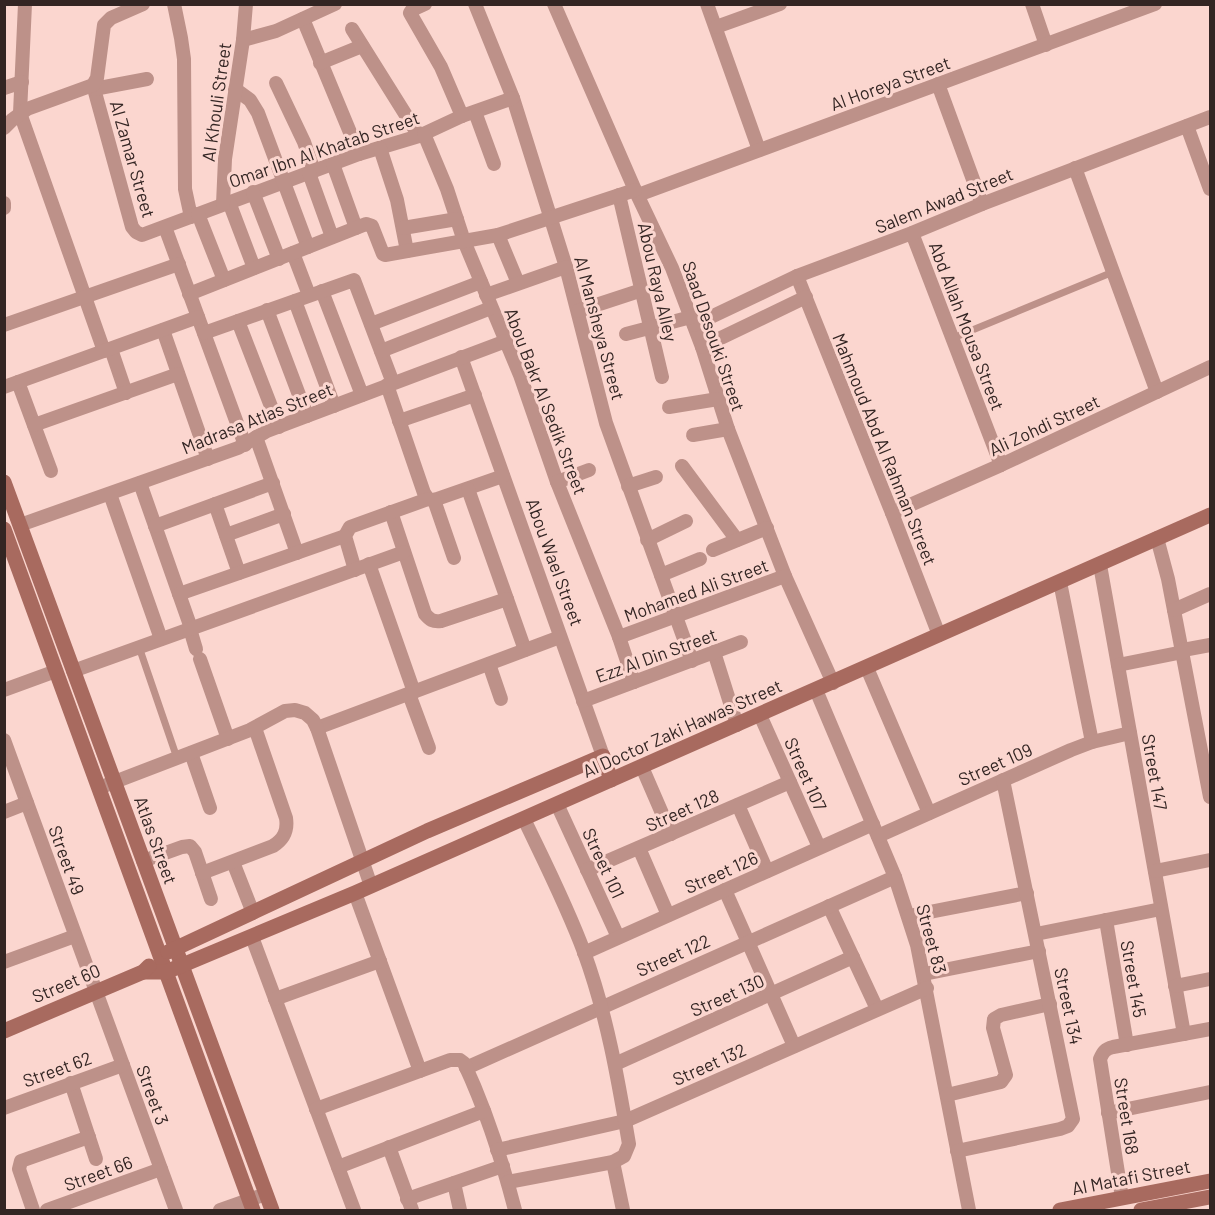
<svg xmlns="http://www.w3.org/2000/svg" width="1215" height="1215" font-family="Barlow,sans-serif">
	<rect width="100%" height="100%" fill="#fbd6cf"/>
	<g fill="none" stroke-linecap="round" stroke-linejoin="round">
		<g stroke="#bd9189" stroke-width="7">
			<polyline points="953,338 1113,272"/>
			<polyline points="139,647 177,758"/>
		</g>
		<g stroke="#bd9189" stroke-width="14">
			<polyline points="25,4 20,113 104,351"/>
			<polyline points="174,4 181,38 184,59 185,189 191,217"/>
			<polyline points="425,4 412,10 410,13 441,67 462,116"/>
			<polyline points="475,4 513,98 566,267 606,423 692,661"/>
			<polyline points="554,4 635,190 672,268 702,347 728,429 785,576 833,683"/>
			<polyline points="707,4 759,150"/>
			<polyline points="1032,4 1046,45"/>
			<polyline points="303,19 359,154"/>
			<polyline points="716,27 780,4"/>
			<polyline points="352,29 419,136"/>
			<polyline points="243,40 276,31 335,4"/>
			<polyline points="320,63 362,46"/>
			<polyline points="276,83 304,142 314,171"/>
			<polyline points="938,84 982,204"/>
			<polyline points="93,85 132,227 136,232 142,235 359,154 419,136 462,116 513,98"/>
			<polyline points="4,88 22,82"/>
			<polyline points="94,89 147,79"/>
			<polyline points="235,89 250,100 258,113 308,247"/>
			<polyline points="475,112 494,164"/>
			<polyline points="1187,126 1210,189"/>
			<polyline points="4,128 12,120 27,109 93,85 97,78 104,25 111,18 143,4"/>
			<polyline points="424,134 447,189 464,241 520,375 557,482 619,637 634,682"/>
			<polyline points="380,148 397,200 407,251"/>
			<polyline points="333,164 356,228"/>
			<polyline points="1075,168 1157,392"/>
			<polyline points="309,173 332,237"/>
			<polyline points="253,192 279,259"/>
			<polyline points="619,195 662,377"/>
			<polyline points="638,195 1155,4"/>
			<polyline points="229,202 254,268"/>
			<polyline points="4,203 4,208"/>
			<polyline points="223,204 225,159 243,40 246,4"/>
			<polyline points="198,214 224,280"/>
			<polyline points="165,227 245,445"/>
			<polyline points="403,228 457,219"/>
			<polyline points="912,233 1001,465"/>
			<polyline points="498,235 518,283"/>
			<polyline points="293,253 309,295"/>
			<polyline points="797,276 892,513 939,635"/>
			<polyline points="322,291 362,395"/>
			<polyline points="189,294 366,224 372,226 383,254 385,255 498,235 635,190"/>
			<polyline points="486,295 566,267"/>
			<polyline points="295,301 334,406"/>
			<polyline points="267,310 307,416"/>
			<polyline points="578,311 642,290"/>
			<polyline points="238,321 279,427"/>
			<polyline points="371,324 481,282"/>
			<polyline points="4,325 179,264"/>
			<polyline points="694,325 797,276 912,233 982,204 1210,117"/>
			<polyline points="163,330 208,459"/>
			<polyline points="204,333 354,280 393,383"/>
			<polyline points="626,334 691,317"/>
			<polyline points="702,347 806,297"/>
			<polyline points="111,349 126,393"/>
			<polyline points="381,351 491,308"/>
			<polyline points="461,357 603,756"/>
			<polyline points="18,382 51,471"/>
			<polyline points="387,385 424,493 428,499 434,500 503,476"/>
			<polyline points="4,387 198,317"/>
			<polyline points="669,407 718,399"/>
			<polyline points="399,421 475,395"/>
			<polyline points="34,425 178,374"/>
			<polyline points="693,435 728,429"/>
			<polyline points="256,437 297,553"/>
			<polyline points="682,466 737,540"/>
			<polyline points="557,482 589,470"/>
			<polyline points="140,483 191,628"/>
			<polyline points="628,486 656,477"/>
			<polyline points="468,489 525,650"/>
			<polyline points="110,494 161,639"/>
			<polyline points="434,500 454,558"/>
			<polyline points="215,504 239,573"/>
			<path d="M 391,512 L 425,614 C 430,620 433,622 441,621 L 507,599"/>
			<polyline points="892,513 1001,465 1210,367"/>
			<polyline points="20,525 238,448 267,431 506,341"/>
			<polyline points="155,526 273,483"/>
			<polyline points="226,535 284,514"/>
			<polyline points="1157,538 1168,579 1210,797"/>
			<polyline points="647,540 686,521"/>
			<polyline points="713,550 767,528"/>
			<polyline points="369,564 414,692"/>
			<polyline points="1100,565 1184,1034"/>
			<polyline points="355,570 345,536 350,527 428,499"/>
			<polyline points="661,575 700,559"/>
			<polyline points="1060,582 1092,742"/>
			<polyline points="179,594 345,536"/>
			<polyline points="1174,610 1210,594"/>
			<polyline points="190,629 196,649"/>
			<polyline points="619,637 785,576"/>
			<polyline points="1183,650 1210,645"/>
			<polyline points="714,652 737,725"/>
			<polyline points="200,659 228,739"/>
			<polyline points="489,664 501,699"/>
			<polyline points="1118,665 1183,652"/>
			<polyline points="867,668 929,813"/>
			<polyline points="73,671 404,552"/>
			<polyline points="4,690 56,671"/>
			<polyline points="816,690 895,877 917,945 969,1210"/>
			<polyline points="409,694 429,748"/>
			<polyline points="583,701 741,642"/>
			<polyline points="760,715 819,847"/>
			<polyline points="317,728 560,637"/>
			<polyline points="4,740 176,1210"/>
			<polyline points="191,753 210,808"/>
			<polyline points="642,767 671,834"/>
			<polyline points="104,786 250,730 285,711 295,710 305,713 313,720 317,728 371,886"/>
			<polyline points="557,804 618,937"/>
			<polyline points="738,805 767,871"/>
			<polyline points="4,812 27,803"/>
			<polyline points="878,836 1071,750 1092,742 1130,733"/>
			<polyline points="639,848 668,915"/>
			<polyline points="143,861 182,847 190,846 195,852 211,899"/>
			<polyline points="233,862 253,913"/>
			<polyline points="587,870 790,782"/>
			<polyline points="1155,871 1210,860"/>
			<path d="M 202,873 L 273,846 C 284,839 288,831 286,818 L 255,728"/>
			<polyline points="725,890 794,1046"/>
			<polyline points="355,893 420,1071"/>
			<polyline points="829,906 877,1009"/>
			<polyline points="909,916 1027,893"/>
			<polyline points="1106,920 1127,1045"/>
			<polyline points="1036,934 1161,909"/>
			<polyline points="252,937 354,1210"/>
			<polyline points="584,953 873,824"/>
			<polyline points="4,962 75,936"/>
			<polyline points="924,974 1039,951"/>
			<polyline points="1175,986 1210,979"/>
			<polyline points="275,999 380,961"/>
			<polyline points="615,1064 853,957"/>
			<polyline points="466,1068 895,877"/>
			<polyline points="71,1083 96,1159"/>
			<polyline points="947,1095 1001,1082 1006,1075 993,1028 994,1019 1001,1015 1050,1004"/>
			<polyline points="4,1108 123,1065"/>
			<path d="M 316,1109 L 450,1060 L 460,1060 L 464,1063 C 486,1110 502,1160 515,1210"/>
			<polyline points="1108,1113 1210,1092"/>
			<polyline points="389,1147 412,1210"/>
			<polyline points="497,1150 625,1121 927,988"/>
			<polyline points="957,1151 1060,1129 1068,1126 1073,1119 1003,780"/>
			<polyline points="613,1162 623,1210"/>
			<polyline points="338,1167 484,1111"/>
			<path d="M 508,1182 L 613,1162 L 624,1156 L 629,1144 C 618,1079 607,1015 584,952 C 567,906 545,863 524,819"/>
			<polyline points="454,1183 460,1210"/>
			<path d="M 1122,1198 L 1100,1059 C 1103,1052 1105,1049 1113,1047 L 1210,1029"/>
			<polyline points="407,1199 503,1166"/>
			<polyline points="33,1210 19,1169 21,1161 89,1137"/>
			<polyline points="47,1210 161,1169"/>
			<polyline points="220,1210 266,1194"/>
		</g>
		<g stroke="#a86a5f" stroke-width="15">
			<polyline points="4,482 272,1210"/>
			<polyline points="4,529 253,1210"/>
			<polyline points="168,952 427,831 603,756 611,780"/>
			<polyline points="143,972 166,972 355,893 1210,515"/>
			<polyline points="4,1031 143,972 149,966"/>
			<polyline points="1060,1210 1210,1181"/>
			<polyline points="1141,1210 1210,1197"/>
		</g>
	</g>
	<g text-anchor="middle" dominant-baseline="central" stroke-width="6" stroke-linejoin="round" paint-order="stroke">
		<g font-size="18" fill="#332523" stroke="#fbd6cf">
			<text transform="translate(890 83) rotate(-20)">Al Horeya Street</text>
			<text transform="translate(216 102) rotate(-82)">Al Khouli Street</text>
			<text transform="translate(324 149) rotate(-19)">Omar Ibn Al Khatab Street</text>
			<text transform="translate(133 159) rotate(74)">Al Zamar Street</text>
			<text transform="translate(944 200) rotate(-22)">Salem Awad Street</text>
			<text transform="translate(658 282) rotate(77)">Abou Raya Alley</text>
			<text transform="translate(967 326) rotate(69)">Abd Allah Mousa Street</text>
			<text transform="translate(600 328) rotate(75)">Al Mansheya Street</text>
			<text transform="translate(714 336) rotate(71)">Saad Desouki Street</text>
			<text transform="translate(546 401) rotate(69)">Abou Bakr Al Sedik Street</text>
			<text transform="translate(257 418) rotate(-22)">Madrasa Atlas Street</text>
			<text transform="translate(1044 425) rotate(-25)">Ali Zohdi Street</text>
			<text transform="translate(885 449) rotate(68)">Mahmoud Abd Al Rahman Street</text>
			<text transform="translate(555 562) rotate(70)">Abou Wael Street</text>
			<text transform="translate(696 590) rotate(-20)">Mohamed Ali Street</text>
			<text transform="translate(656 655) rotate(-20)">Ezz Al Din Street</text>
			<text transform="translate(682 728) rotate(-24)">Al Doctor Zaki Hawas Street</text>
			<text transform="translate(995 764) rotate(-24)">Street 109</text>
			<text transform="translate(1155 772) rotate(80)">Street 147</text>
			<text transform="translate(806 774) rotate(66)">Street 107</text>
			<text transform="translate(682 810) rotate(-24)">Street 128</text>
			<text transform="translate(156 840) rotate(70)">Atlas Street</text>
			<text transform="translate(67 860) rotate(70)">Street 49</text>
			<text transform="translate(604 863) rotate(65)">Street 101</text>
			<text transform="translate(721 872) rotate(-24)">Street 126</text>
			<text transform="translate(932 939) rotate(75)">Street 83</text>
			<text transform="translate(673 955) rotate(-24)">Street 122</text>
			<text transform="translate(1134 979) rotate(80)">Street 145</text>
			<text transform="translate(66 983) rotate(-23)">Street 60</text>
			<text transform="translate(727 995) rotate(-24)">Street 130</text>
			<text transform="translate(1069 1006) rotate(78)">Street 134</text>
			<text transform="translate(709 1064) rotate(-24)">Street 132</text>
			<text transform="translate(57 1069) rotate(-20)">Street 62</text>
			<text transform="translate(153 1095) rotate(70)">Street 3</text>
			<text transform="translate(1127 1116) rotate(81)">Street 168</text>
			<text transform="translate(98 1173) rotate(-20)">Street 66</text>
			<text transform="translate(1131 1177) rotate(-11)">Al Matafi Street</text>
		</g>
	</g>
	<rect width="1215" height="1215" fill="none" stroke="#332523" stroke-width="12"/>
</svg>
